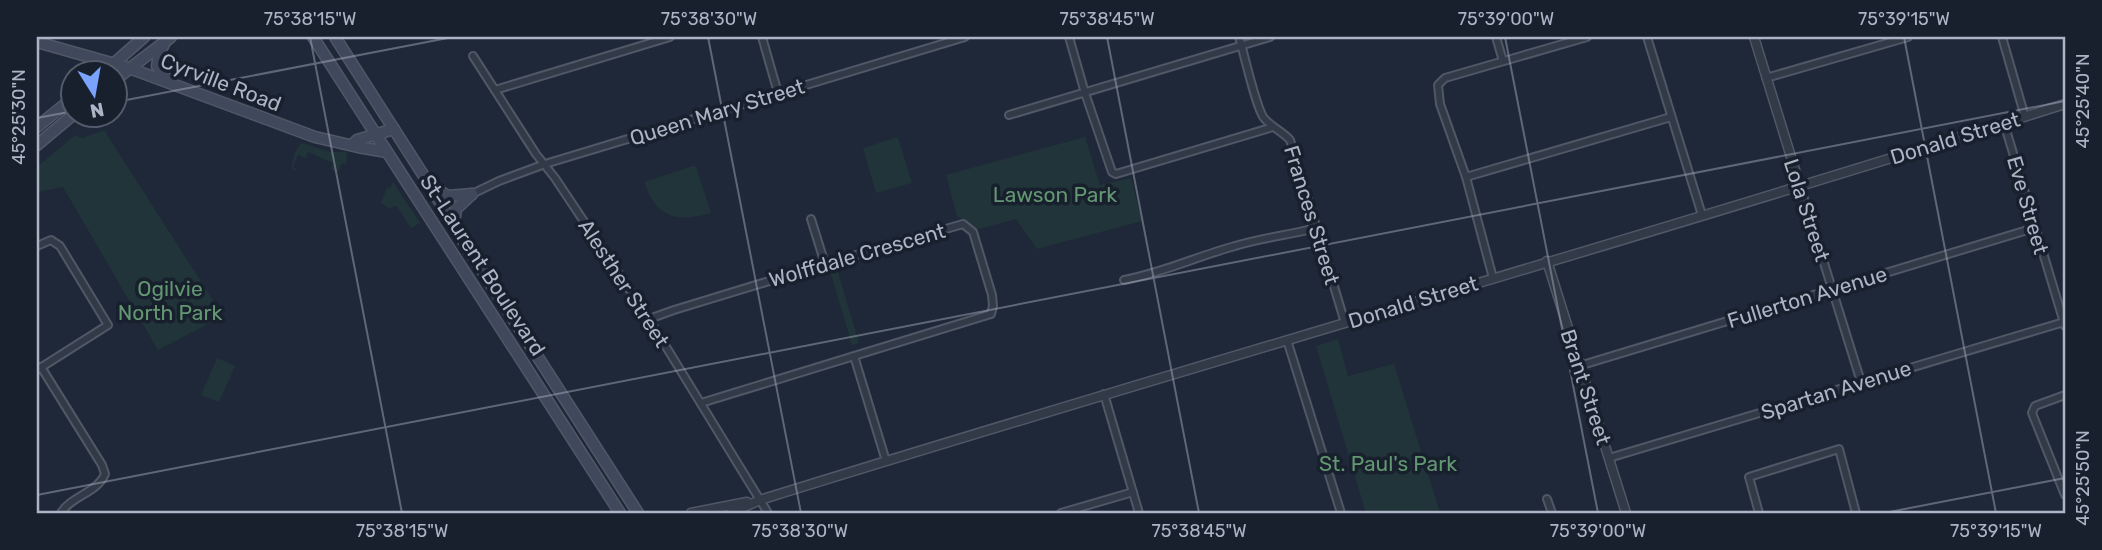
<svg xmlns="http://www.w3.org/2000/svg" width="2102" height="550" font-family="Rubik,sans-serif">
	<rect width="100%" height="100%" fill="#1f2838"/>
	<g fill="#213439">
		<polygon points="104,130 223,316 158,350 63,187 37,192 37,167 75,135 83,138"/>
		<polygon points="898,137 912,183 876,193 863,148"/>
		<polygon points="1085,137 1100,185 1131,178 1142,221 1037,249 1016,219 979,229 957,216 946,175"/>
		<path d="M 302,143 L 330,152 L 347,152 L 346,164 L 342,163 L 338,172 L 331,170 L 333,163 L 308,152 L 305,158 L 298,155 L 293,167 L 298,170 L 293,170 C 290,162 296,148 302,143 Z"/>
		<path d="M 693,166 L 696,167 L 711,213 C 675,223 657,218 644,182 Z"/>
		<polygon points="393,182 420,223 411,228 397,206 389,208 381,203 387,187 390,188"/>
		<polygon points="838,272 859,343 852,345 831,274"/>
		<polygon points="1338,339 1348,376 1394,364 1440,513 1366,513 1316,346"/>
		<polygon points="217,358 235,366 219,402 201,395"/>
	</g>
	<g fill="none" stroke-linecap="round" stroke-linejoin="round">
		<defs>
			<g id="minor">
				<polyline points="762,37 778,93"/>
				<polyline points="1069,37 1085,93 1112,172 1116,174 1273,127"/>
				<path d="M 1239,37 C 1244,53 1256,108 1264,118 C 1271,127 1282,131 1290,140 L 1345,323"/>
				<polyline points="1496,37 1503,61"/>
				<polyline points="1647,37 1702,215"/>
				<polyline points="2002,37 2025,117"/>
				<polyline points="473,56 536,154 555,178 649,319 768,513"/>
				<polyline points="1766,78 1908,37"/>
				<polyline points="495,90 670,37"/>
				<polyline points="1009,115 1270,37"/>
				<polyline points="2004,123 2065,326"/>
				<polyline points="1466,177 1671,117"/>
				<polyline points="1800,186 1861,382"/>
				<polyline points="472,194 499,181 545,164 965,37"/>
				<polyline points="811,219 825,264"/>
				<polyline points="37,246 51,240 60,246 108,325 37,370"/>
				<polyline points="1493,278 1466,177 1440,104 1438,85 1445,78 1587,37"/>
				<path d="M 1124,280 C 1162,273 1198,256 1235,246 C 1261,238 1289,235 1316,228"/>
				<polyline points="649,319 674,310 825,264 963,224 973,232 992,295 993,306 991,314 701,403"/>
				<polyline points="1287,340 1341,513"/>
				<polyline points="854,356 886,461"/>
				<polyline points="1579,366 2034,228"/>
				<path d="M 41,367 L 102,465 L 105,474 C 97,493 71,496 61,513"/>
				<polyline points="1104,394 1139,513"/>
				<polyline points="2065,395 2035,406 2032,413 2065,495"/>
				<polyline points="1609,458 2064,322"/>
				<polyline points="1547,499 1552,513"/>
				<polyline points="1061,513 1133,492"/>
				<polyline points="1759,513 1749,477 1839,449 1856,513"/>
			</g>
			<g id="tertiary">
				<polyline points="1754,37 1800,186"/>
				<polyline points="1547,261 1626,513"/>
				<polyline points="691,513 747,502"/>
				<path d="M 731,513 L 760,500 C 1194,365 1632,241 2065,104"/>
			</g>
			<g id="secondary">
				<polyline points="313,37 620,513"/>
				<polyline points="335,37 429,184 455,228 638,513"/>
				<polyline points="37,42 129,68 315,137 358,147 387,152"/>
				<polyline points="164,44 159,54 157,66 167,79"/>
				<polyline points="102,74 144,37"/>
				<polyline points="116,79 171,37"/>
				<polyline points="37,127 74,97"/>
				<polyline points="37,145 74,114"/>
				<polyline points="352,145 357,140 394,129"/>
				<polyline points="433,187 448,196 472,194"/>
				<polyline points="454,224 456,209 472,194"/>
			</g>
		</defs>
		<use href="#minor" stroke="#505766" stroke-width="10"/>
		<use href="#tertiary" stroke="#505766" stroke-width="11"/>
		<use href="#secondary" stroke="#505766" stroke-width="13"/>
		<use href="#minor" stroke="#323a48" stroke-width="6"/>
		<use href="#tertiary" stroke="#323a48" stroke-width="8"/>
		<use href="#secondary" stroke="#40485c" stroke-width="10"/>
	</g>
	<path fill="none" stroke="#acb4c5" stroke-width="2" stroke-opacity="0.45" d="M 310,37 L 402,513M 708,37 L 801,513M 1107,37 L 1199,513M 1505,37 L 1598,513M 1904,37 L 1996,513M 116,102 L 453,37M 37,118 L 74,111M 37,495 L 2065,101M 1884,513 L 2065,478"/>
	<g text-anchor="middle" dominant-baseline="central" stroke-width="7" stroke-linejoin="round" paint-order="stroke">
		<g font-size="21" fill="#acb4c5" stroke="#181f2d">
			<text transform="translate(221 82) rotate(21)">Cyrville Road</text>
			<text transform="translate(717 112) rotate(-17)">Queen Mary Street</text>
			<text transform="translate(1955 138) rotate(-17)">Donald Street</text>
			<text transform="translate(2028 205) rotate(74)">Eve Street</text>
			<text transform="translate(1807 210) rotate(72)">Lola Street</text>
			<text transform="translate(1312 215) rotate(73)">Frances Street</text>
			<text transform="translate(857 255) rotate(-16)">Wolffdale Crescent</text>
			<text transform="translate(483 265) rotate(57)">St-Laurent Boulevard</text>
			<text transform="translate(624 283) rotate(57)">Alesther Street</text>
			<text transform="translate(1807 297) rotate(-17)">Fullerton Avenue</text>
			<text transform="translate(1413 302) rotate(-17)">Donald Street</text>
			<text transform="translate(1586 387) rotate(72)">Brant Street</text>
			<text transform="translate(1836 390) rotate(-17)">Spartan Avenue</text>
		</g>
		<g font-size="21" fill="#639772" stroke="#181f2d">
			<text x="1055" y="194">Lawson Park</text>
			<text x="170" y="288">Ogilvie<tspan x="170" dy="24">North Park</tspan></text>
			<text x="1388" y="463">St. Paul's Park</text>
		</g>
	</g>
	<rect width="2102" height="550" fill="none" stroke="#181f2d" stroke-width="77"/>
	<g transform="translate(94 94) rotate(169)"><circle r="33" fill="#181f2d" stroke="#535b6a" stroke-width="2"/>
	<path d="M0-5L12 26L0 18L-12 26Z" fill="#79a3fd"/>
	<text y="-10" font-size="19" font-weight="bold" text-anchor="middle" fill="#acb4c5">N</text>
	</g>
	<rect x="38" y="38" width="2026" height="474" fill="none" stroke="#acb4c5" stroke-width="2.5"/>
	<g font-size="18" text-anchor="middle" fill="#acb4c5">
		<text x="310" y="25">75°38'15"W</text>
		<text x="709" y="25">75°38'30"W</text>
		<text x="1107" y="25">75°38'45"W</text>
		<text x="1506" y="25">75°39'00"W</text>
		<text x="1904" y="25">75°39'15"W</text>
		<text transform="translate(2083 101) rotate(-90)" y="6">45°25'40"N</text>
		<text transform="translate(19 117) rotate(-90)" y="6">45°25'30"N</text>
		<text transform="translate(2083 478) rotate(-90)" y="6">45°25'50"N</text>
		<text x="402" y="537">75°38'15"W</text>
		<text x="800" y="537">75°38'30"W</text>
		<text x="1199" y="537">75°38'45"W</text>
		<text x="1598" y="537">75°39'00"W</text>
		<text x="1996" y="537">75°39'15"W</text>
	</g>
</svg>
